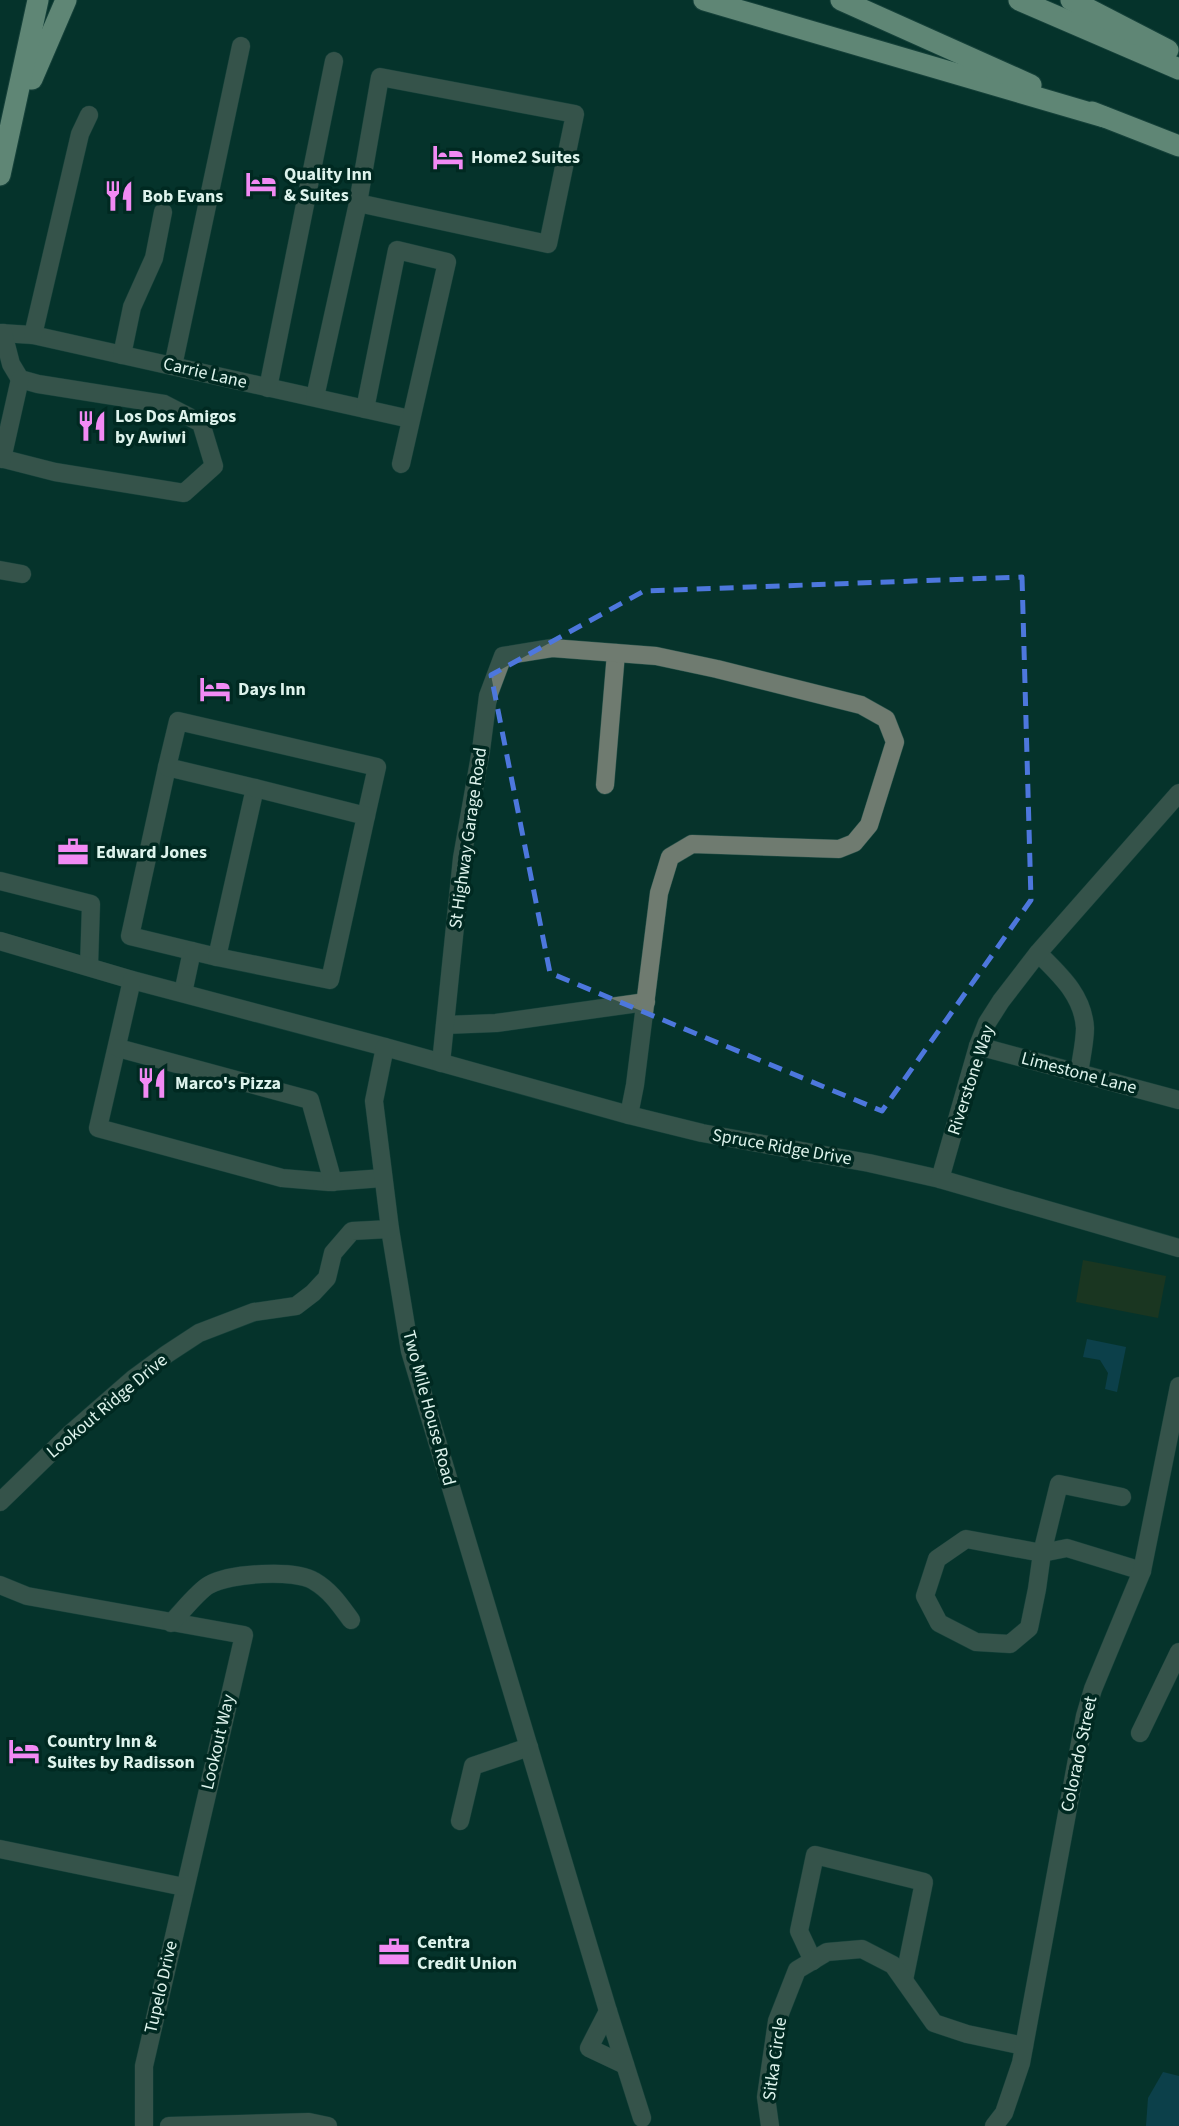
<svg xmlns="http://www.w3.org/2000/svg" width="1179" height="2126" font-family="'Source Sans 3',sans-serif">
	<rect width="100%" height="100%" fill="#06332b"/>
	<polygon fill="#333a14" points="1083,1260 1166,1276 1158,1318 1076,1302"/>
	<g fill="#145070">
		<polygon points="1087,1339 1126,1347 1117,1392 1105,1389 1108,1373 1100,1360 1083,1357"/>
		<polygon points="1163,2072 1179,2076 1179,2126 1146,2126 1148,2098"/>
	</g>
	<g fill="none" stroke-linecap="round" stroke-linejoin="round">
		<defs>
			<g id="minor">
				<polyline points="0,333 33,335 410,419"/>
				<polyline points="33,335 80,134 89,115"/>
				<polyline points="122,355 132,307 154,258 163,212"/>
				<polyline points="173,366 241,46"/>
				<polyline points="268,388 334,61"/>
				<polyline points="315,397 358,203 380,77 575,114 548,244 358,203"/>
				<polyline points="365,409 397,250 447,262 401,464"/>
				<polyline points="0,458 55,472 184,493 214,466 201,423 164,404 38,384 20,379 11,364 3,333"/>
				<polyline points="2,459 20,379"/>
				<polyline points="0,570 22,574"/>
				<polyline points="167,767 130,936 192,951 183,993"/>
				<polyline points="605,785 616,653"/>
				<polyline points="0,881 91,904 89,966"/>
				<polyline points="0,941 132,980 385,1047 629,1115 702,1133 869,1163 940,1179 1179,1248"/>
				<polyline points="192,951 217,957 255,788 167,767 178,721 377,767 366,816"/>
				<path d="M 1038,953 C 1060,975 1083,995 1085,1028 C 1085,1042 1081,1059 1079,1073"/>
				<polyline points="217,957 330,980 366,816 255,788"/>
				<polyline points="132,980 98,1128 282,1178 329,1182 383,1178"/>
				<polyline points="445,1025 496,1023 646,1002"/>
				<polyline points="978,1046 1179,1100"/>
				<polyline points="385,1047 374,1101 390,1229 410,1351 608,2011 642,2118"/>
				<polyline points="118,1048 310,1100 333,1182"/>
				<polyline points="441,1063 462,858 481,750 488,696 503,656 552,648 656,656 717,669 861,705 886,719 895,742 869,825 854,843 839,849 692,844 670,857 659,893 635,1085 629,1115"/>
				<polyline points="940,1179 978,1046 987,1023 1001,1001 1038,953 1179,793"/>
				<polyline points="1122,1497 1059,1484 1042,1553 1037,1589 1029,1628 1010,1644 976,1642 939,1623 925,1596 937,1559 966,1539 1042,1553 1067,1548 1142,1571"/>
				<polyline points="0,1502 70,1434 133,1379 167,1354 199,1333 254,1312 296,1306 313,1293 327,1278 333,1253 352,1231 390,1229"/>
				<polyline points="0,1585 27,1596 244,1635 144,2066 144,2126"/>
				<path d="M 171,1623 C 181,1613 198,1591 209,1585 C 230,1573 295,1569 314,1581 C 331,1591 340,1605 351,1620"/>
				<polyline points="1140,1733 1179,1652"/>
				<polyline points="460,1821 473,1766 529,1747"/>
				<polyline points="0,1849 184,1887"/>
				<polyline points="813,1961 799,1931 815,1855 924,1882 904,1980"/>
				<polyline points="608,2011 589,2048 625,2065"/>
				<polyline points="169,2126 309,2122 328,2126"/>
				<polyline points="770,2126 766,2097 777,2021 797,1970 827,1952 862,1949 893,1965 934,2023 967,2034 1024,2046"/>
				<polyline points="994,2126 1004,2113 1021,2063 1085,1716 1093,1689 1142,1571 1179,1386"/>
			</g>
			<g id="highway">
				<polyline points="704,0 1104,117"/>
				<polyline points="841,0 1031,85"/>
				<polyline points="1019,0 1179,69"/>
				<polyline points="1071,0 1168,50"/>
				<polyline points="32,79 66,0"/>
				<polyline points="1092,112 1179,146"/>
				<polyline points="0,175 38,0"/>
			</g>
		</defs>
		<use href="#minor" stroke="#28524a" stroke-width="19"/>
		<use href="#highway" stroke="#28524a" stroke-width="23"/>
		<use href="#minor" stroke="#6f7b70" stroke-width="18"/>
		<use href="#highway" stroke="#ccebcf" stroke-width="21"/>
	</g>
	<path d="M0 0H1179V2126H0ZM 1022,577 L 1031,900 L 882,1111 L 550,973 L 491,675 L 644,591 Z" fill="#06332b" fill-opacity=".55" fill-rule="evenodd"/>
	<path fill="none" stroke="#4d77dd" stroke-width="5" stroke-dasharray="14 9" stroke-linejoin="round" d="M 1022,577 L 1031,900 L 882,1111 L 550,973 L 491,675 L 644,591 Z"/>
	<defs>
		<symbol id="hotel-bare" viewBox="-9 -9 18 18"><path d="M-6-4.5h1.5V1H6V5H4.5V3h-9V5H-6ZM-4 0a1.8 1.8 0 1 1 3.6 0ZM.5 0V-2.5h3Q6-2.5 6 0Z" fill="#f18af4" stroke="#002921" stroke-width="2.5" paint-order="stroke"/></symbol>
		<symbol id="restaurant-bare" viewBox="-9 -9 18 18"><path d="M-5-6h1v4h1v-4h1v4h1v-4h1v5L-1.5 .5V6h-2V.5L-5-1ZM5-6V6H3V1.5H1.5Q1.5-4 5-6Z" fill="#f18af4" stroke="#002921" stroke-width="2.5" paint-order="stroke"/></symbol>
		<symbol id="office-bare" viewBox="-9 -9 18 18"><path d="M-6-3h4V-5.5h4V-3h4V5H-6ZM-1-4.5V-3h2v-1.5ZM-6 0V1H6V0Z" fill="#f18af4" stroke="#002921" stroke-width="2.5" paint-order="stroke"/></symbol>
	</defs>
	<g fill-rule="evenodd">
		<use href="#hotel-bare" x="426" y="135" width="44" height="44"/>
		<use href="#hotel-bare" x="239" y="162" width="44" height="44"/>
		<use href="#restaurant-bare" x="97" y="174" width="44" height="44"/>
		<use href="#restaurant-bare" x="70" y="404" width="44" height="44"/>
		<use href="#hotel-bare" x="193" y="667" width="44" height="44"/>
		<use href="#office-bare" x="51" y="830" width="44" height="44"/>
		<use href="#restaurant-bare" x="130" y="1061" width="44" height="44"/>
		<use href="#hotel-bare" x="2" y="1729" width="44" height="44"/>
		<use href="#office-bare" x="372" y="1930" width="44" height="44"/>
	</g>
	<g text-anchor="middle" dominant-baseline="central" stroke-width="7" stroke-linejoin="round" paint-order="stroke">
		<g font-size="18" font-weight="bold" fill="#ddf3ec" stroke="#002921" text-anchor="start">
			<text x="471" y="157">Home2 Suites</text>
			<text x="284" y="174">Quality Inn<tspan x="284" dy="21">&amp; Suites</tspan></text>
			<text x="142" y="196">Bob Evans</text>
			<text x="115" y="416">Los Dos Amigos<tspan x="115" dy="21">by Awiwi</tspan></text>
			<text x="238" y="689">Days Inn</text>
			<text x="96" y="852">Edward Jones</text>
			<text x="175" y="1083">Marco's Pizza</text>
			<text x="47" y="1741">Country Inn &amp;<tspan x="47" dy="21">Suites by Radisson</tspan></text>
			<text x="417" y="1942">Centra<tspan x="417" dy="21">Credit Union</tspan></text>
		</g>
		<g font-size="18" fill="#ddf3ec" stroke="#002921">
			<text transform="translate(205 373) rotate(13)">Carrie Lane</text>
			<text transform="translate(468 838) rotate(-82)">St Highway Garage Road</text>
			<text transform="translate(1079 1073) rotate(15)">Limestone Lane</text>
			<text transform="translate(971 1080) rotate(-72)">Riverstone Way</text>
			<text transform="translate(782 1147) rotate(10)">Spruce Ridge Drive</text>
			<text transform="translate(107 1406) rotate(-40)">Lookout Ridge Drive</text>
			<text transform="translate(429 1408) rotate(75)">Two Mile House Road</text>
			<text transform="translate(218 1742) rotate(-77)">Lookout Way</text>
			<text transform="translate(1079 1754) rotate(-78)">Colorado Street</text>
			<text transform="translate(161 1987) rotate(-77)">Tupelo Drive</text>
			<text transform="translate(775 2059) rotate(-82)">Sitka Circle</text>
		</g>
	</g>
</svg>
